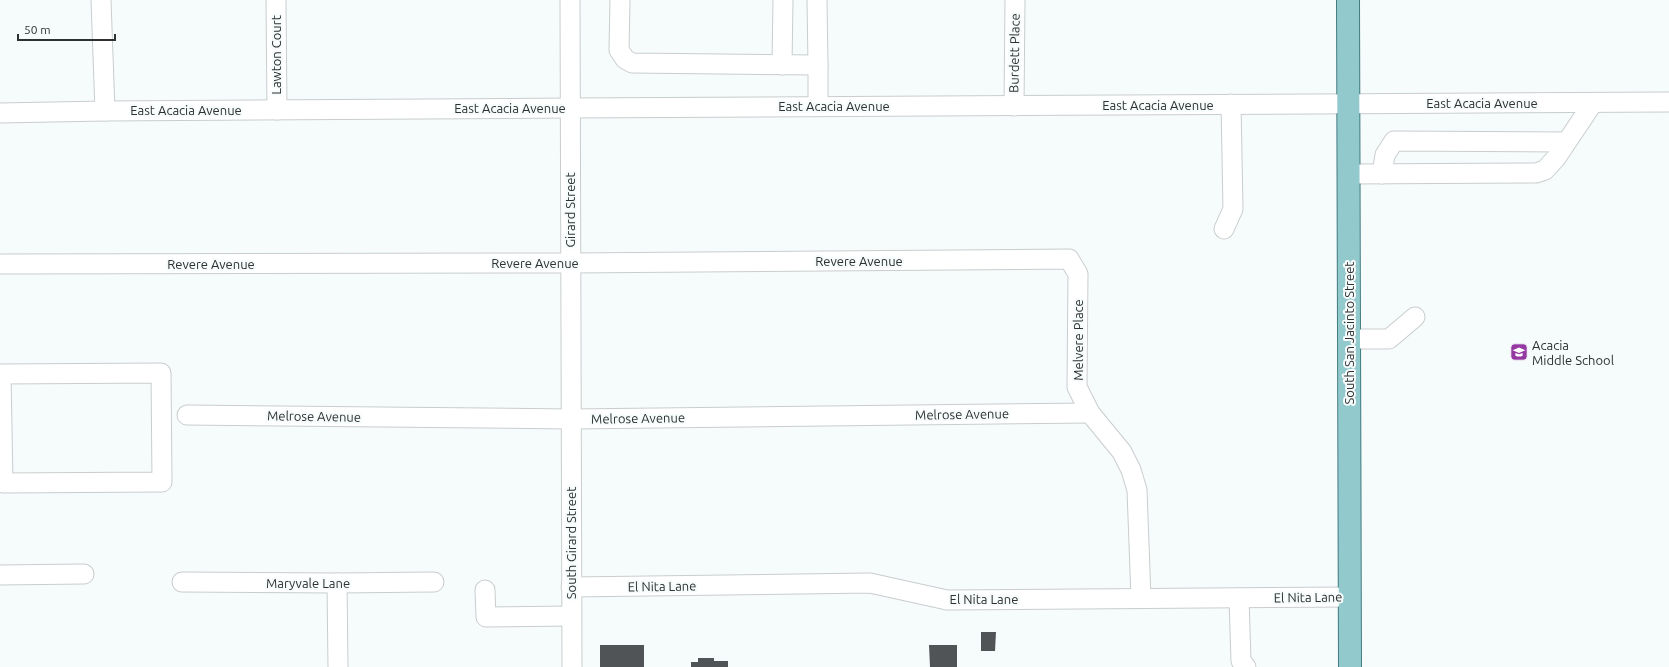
<svg xmlns="http://www.w3.org/2000/svg" width="1669" height="667" font-family="Ubuntu,sans-serif">
	<rect width="100%" height="100%" fill="#f6fbfc"/>
	<g fill="#515456">
		<polygon points="981,632 996,632 995,651 981,651"/>
		<rect x="600" y="645" width="44" height="22"/>
		<polygon points="929,645 957,645 957,667 930,667"/>
		<polygon points="698,658 714,658 714,661 728,661 728,667 691,667 691,662 698,662"/>
	</g>
	<g fill="none" stroke-linecap="round" stroke-linejoin="round">
		<defs>
			<g id="minor">
				<polyline points="101,0 105,111"/>
				<polyline points="276,0 277,110"/>
				<polyline points="570,0 572,667"/>
				<polyline points="620,0 619,50 625,59 632,63 818,65 817,0"/>
				<polyline points="782,65 783,0"/>
				<polyline points="818,65 818,106"/>
				<polyline points="1014,106 1015,0"/>
				<polyline points="0,113 105,111 570,108 1669,102"/>
				<polyline points="1349,174 1536,173 1545,170 1556,158 1593,103"/>
				<polyline points="1382,174 1385,155 1394,141 1566,142"/>
				<polyline points="1224,229 1233,209 1231,104"/>
				<polyline points="0,264 571,263 1069,259 1078,274 1077,387 1090,413 1122,452 1131,470 1137,490 1141,598"/>
				<polyline points="1349,339 1389,339 1415,317"/>
				<polygon points="161,373 162,482 3,483 1,374"/>
				<polyline points="187,415 571,419 1090,413"/>
				<polyline points="0,575 84,574"/>
				<polyline points="182,582 337,583 434,582"/>
				<polyline points="337,583 338,667"/>
				<polyline points="571,587 870,583 947,600 1350,597"/>
				<polyline points="485,590 486,617 571,616"/>
				<polyline points="1239,598 1241,661 1246,667"/>
			</g>
			<polyline id="major" points="1348,0 1350,667"/>
		</defs>
		<use href="#minor" stroke="#c9cdce" stroke-width="21"/>
		<use href="#major" stroke="#417c80" stroke-width="24"/>
		<use href="#minor" stroke="#fff" stroke-width="19"/>
		<use href="#major" stroke="#92c9cd" stroke-width="22"/>
	</g>
	<defs>
		<symbol id="school-square" viewBox="-11 -11 22 22"><rect x="-9" y="-9" width="18" height="18" rx="4" fill="#9438a2" stroke="#f6fbfc"/><path d="M0-5L7-2L0 1L-7-2ZM-4 1L0 2.5L4 1V4Q0 6-4 4Z" fill="#fff"/></symbol>
	</defs>
	<g fill-rule="evenodd">
		<use href="#school-square" x="1509" y="342" width="20" height="20"/>
	</g>
	<g text-anchor="middle" dominant-baseline="central" stroke-width="4" stroke-linejoin="round" paint-order="stroke">
		<g font-size="13" fill="#2f3131" stroke="#f6fbfc">
			<text transform="translate(1014 53) rotate(-89)">Burdett Place</text>
			<text transform="translate(276 55) rotate(-90)">Lawton Court</text>
			<text x="1482" y="103">East Acacia Avenue</text>
			<text x="1158" y="105">East Acacia Avenue</text>
			<text x="834" y="106">East Acacia Avenue</text>
			<text x="510" y="108">East Acacia Avenue</text>
			<text x="186" y="110">East Acacia Avenue</text>
			<text transform="translate(570 210) rotate(-90)">Girard Street</text>
			<text x="859" y="261">Revere Avenue</text>
			<text x="535" y="263">Revere Avenue</text>
			<text x="211" y="264">Revere Avenue</text>
			<text transform="translate(1349 333) rotate(-90)">South San Jacinto Street</text>
			<text transform="translate(1078 340) rotate(-90)">Melvere Place</text>
			<text transform="translate(962 414) rotate(-1)">Melrose Avenue</text>
			<text transform="translate(314 416) rotate(1)">Melrose Avenue</text>
			<text transform="translate(638 418) rotate(-1)">Melrose Avenue</text>
			<text transform="translate(571 543) rotate(-90)">South Girard Street</text>
			<text x="308" y="583">Maryvale Lane</text>
			<text transform="translate(662 586) rotate(-1)">El Nita Lane</text>
			<text transform="translate(1308 597) rotate(-1)">El Nita Lane</text>
			<text x="984" y="599">El Nita Lane</text>
		</g>
		<g font-size="13" fill="#2f3131" stroke="#f6fbfc" text-anchor="start">
			<text x="1532" y="345">Acacia<tspan x="1532" dy="15">Middle School</tspan></text>
		</g>
	</g>
	<path d="M18 34v6h97v-6" fill="none" stroke="#2f3131" stroke-width="2"/>
	<text x="24" y="34" font-size="12" fill="#2f3131" stroke="#f6fbfc" stroke-width="3" paint-order="stroke">50 m</text>
</svg>
